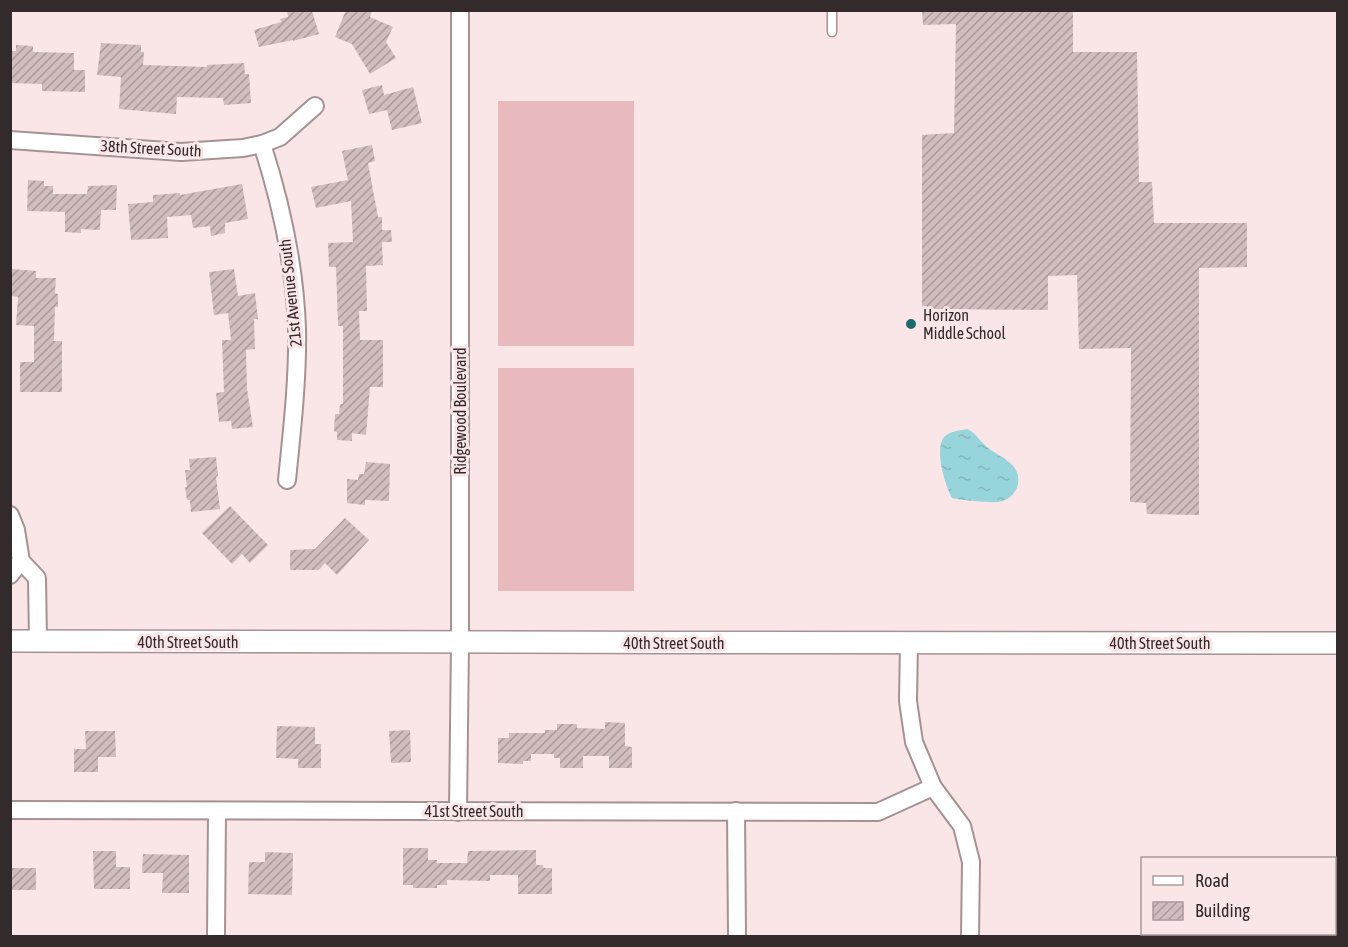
<svg xmlns="http://www.w3.org/2000/svg" width="1348" height="947" font-family="'Asap Condensed',sans-serif">
	<defs>
		<pattern id="water-ripples" width="26" height="14" patternUnits="userSpaceOnUse" patternTransform="scale(1.5)"><rect width="26" height="14" fill="#98d4db"/><path d="M2 4q2-2 4 0t4 0M15 11q2-2 4 0t4 0" fill="none" stroke="#83b6bc"/></pattern>
		<pattern id="building-hatch" width="6" height="6" patternUnits="userSpaceOnUse" patternTransform="scale(1.5)"><rect width="6" height="6" fill="#d1bdbe"/><path d="M-1 1l2-2M0 6l6-6M5 7l2-2" fill="none" stroke="#aa9a9b"/></pattern>
	</defs>
	<rect width="100%" height="100%" fill="#fbe6e7"/>
	<g fill="#e8b9bd">
		<rect x="498" y="101" width="136" height="245"/>
		<rect x="498" y="368" width="136" height="223"/>
	</g>
	<path fill="url(#water-ripples)" d="M 967,429 C 976,433 977,438 984,444 C 992,453 1006,457 1014,467 C 1024,481 1016,499 998,502 C 991,503 959,500 952,498 C 945,485 934,450 944,437 C 950,431 959,431 967,429 Z"/>
	<g fill="url(#building-hatch)">
		<polygon points="346,10 372,10 370,17 393,27 386,42 396,58 370,74 352,44 335,37"/>
		<polygon points="922,10 1073,10 1073,52 1137,52 1139,182 1152,182 1154,223 1247,223 1247,267 1199,268 1199,515 1147,514 1146,503 1130,502 1131,348 1079,349 1077,275 1048,276 1048,310 922,309 922,135 954,133 956,24 923,25"/>
		<polygon points="287,11 312,11 319,34 293,41 293,40 259,47 254,30 281,22 280,19 288,17"/>
		<polygon points="101,43 141,45 141,52 144,52 143,65 207,67 207,65 244,63 245,74 249,74 251,103 224,105 223,98 177,97 176,114 119,109 121,77 97,75"/>
		<polygon points="16,45 33,46 33,52 74,53 74,70 85,70 85,92 42,91 42,84 10,83 10,51 16,51"/>
		<polygon points="382,85 384,95 413,87 422,123 392,130 387,110 369,114 362,90"/>
		<polygon points="372,145 375,161 368,163 378,217 382,217 382,230 391,230 392,242 382,242 383,265 366,266 367,311 359,311 360,340 383,340 383,387 370,387 366,435 352,433 352,441 337,440 337,432 334,431 335,414 339,414 340,404 343,404 343,326 338,326 336,267 329,267 328,243 353,242 351,201 316,208 311,187 348,180 342,151"/>
		<polygon points="28,180 44,181 44,186 53,186 53,194 87,194 88,186 117,185 116,210 101,210 100,230 81,229 81,233 65,232 65,212 27,211"/>
		<polygon points="242,184 248,219 225,223 225,233 211,236 210,226 193,228 191,215 167,217 168,238 131,240 128,204 153,202 153,195 180,193 180,195"/>
		<polygon points="12,269 36,271 36,278 56,278 55,293 58,294 58,307 55,307 54,341 62,341 62,392 20,392 20,362 34,362 34,326 16,325 18,297 10,296"/>
		<polygon points="234,269 238,296 255,293 258,319 254,319 255,349 246,350 247,389 253,427 232,429 231,421 219,422 216,393 224,392 222,340 231,340 228,313 214,315 209,272"/>
		<polygon points="216,457 218,476 216,477 220,509 191,512 190,500 187,500 185,487 187,487 185,470 190,470 189,459"/>
		<polygon points="366,462 390,464 389,501 365,500 365,505 347,503 347,479 358,480 359,474 364,474"/>
		<polygon points="230,506 268,545 250,563 242,554 232,564 202,533"/>
		<polygon points="345,518 369,540 337,575 325,563 319,570 290,570 290,550 315,549"/>
		<polygon points="605,722 625,723 625,746 632,747 632,768 609,768 609,756 583,756 583,768 560,768 560,758 554,758 554,754 531,754 531,761 523,761 523,764 498,763 498,738 509,738 509,733 545,733 545,730 557,730 557,724 577,724 577,728 605,729"/>
		<polygon points="277,726 315,727 315,744 321,744 321,768 298,768 298,759 276,758"/>
		<polygon points="410,730 411,762 391,763 389,731"/>
		<polygon points="85,731 115,731 116,757 98,757 98,772 74,772 74,749 86,749"/>
		<polygon points="403,848 428,848 428,860 437,860 437,863 467,863 468,851 536,850 536,865 543,865 543,868 552,868 552,894 518,894 518,875 490,875 490,881 447,880 447,885 437,885 437,888 413,888 413,885 403,885"/>
		<polygon points="93,851 116,851 116,867 130,867 130,889 94,889"/>
		<polygon points="265,852 293,853 292,895 248,894 249,862 265,862"/>
		<polygon points="143,854 189,855 189,893 162,893 163,873 142,873"/>
		<rect x="10" y="868" width="26" height="22"/>
	</g>
	<g fill="none" stroke-linecap="round" stroke-linejoin="round">
		<defs>
			<polyline id="service" points="832,10 832,32"/>
			<g id="minor">
				<polyline points="10,140 181,152 243,148 262,144 280,137 315,106"/>
				<path d="M 262,144 C 281,203 295,267 297,329 C 298,379 292,430 287,480"/>
				<polyline points="10,515 16,530 21,561 37,578 38,641"/>
				<polyline points="10,575 21,561"/>
				<polyline points="909,641 908,701 914,742 933,787 962,826 971,862 970,936"/>
				<polyline points="10,810 878,812 933,787"/>
				<polyline points="736,811 737,936"/>
				<polyline points="458,812 460,643 460,10"/>
				<polyline points="216,936 217,811"/>
			</g>
			<path id="tertiary" d="M 10,641 C 453,643 895,642 1338,643"/>
		</defs>
		<use href="#service" stroke="#a59293" stroke-width="11"/>
		<use href="#minor" stroke="#a59293" stroke-width="20"/>
		<use href="#tertiary" stroke="#a59293" stroke-width="24"/>
		<use href="#service" stroke="#fff" stroke-width="8"/>
		<use href="#minor" stroke="#fff" stroke-width="16"/>
		<use href="#tertiary" stroke="#fff" stroke-width="21"/>
	</g>
	<circle fill="#1d6970" stroke="#fbe6e7" stroke-width="2" cx="911" cy="324" r="6"/>
	<g text-anchor="middle" dominant-baseline="central" stroke-width="6" stroke-linejoin="round" paint-order="stroke">
		<g font-size="16" fill="#322a2b" stroke="#fbe6e7">
			<text transform="translate(151 148) rotate(3)">38th Street South</text>
			<text transform="translate(290 293) rotate(-96)">21st Avenue South</text>
			<text transform="translate(460 411) rotate(-90)">Ridgewood Boulevard</text>
			<text x="188" y="642">40th Street South</text>
			<text x="674" y="643">40th Street South</text>
			<text x="1160" y="643">40th Street South</text>
			<text x="474" y="811">41st Street South</text>
		</g>
		<g font-size="16" fill="#322a2b" stroke="#fbe6e7" text-anchor="start">
			<text x="923" y="315">Horizon<tspan x="923" dy="18">Middle School</tspan></text>
		</g>
	</g>
	<rect width="1348" height="947" fill="none" stroke="#322a2b" stroke-width="24"/>
	<rect x="1141" y="857" width="195" height="78" fill="#fbe6e7" stroke="#ab9b9c" stroke-width="1.5"/>
	<rect x="1153" y="876" width="30" height="9" fill="#ffffff" stroke="#ab9b9c" stroke-width="1.5"/>
	<text x="1195" y="887" font-size="18" fill="#322a2b">Road</text>
	<rect x="1153" y="902" width="30" height="18" fill="url(#building-hatch)" stroke="#ab9b9c" stroke-width="1.5"/>
	<text x="1195" y="917" font-size="18" fill="#322a2b">Building</text>
</svg>
